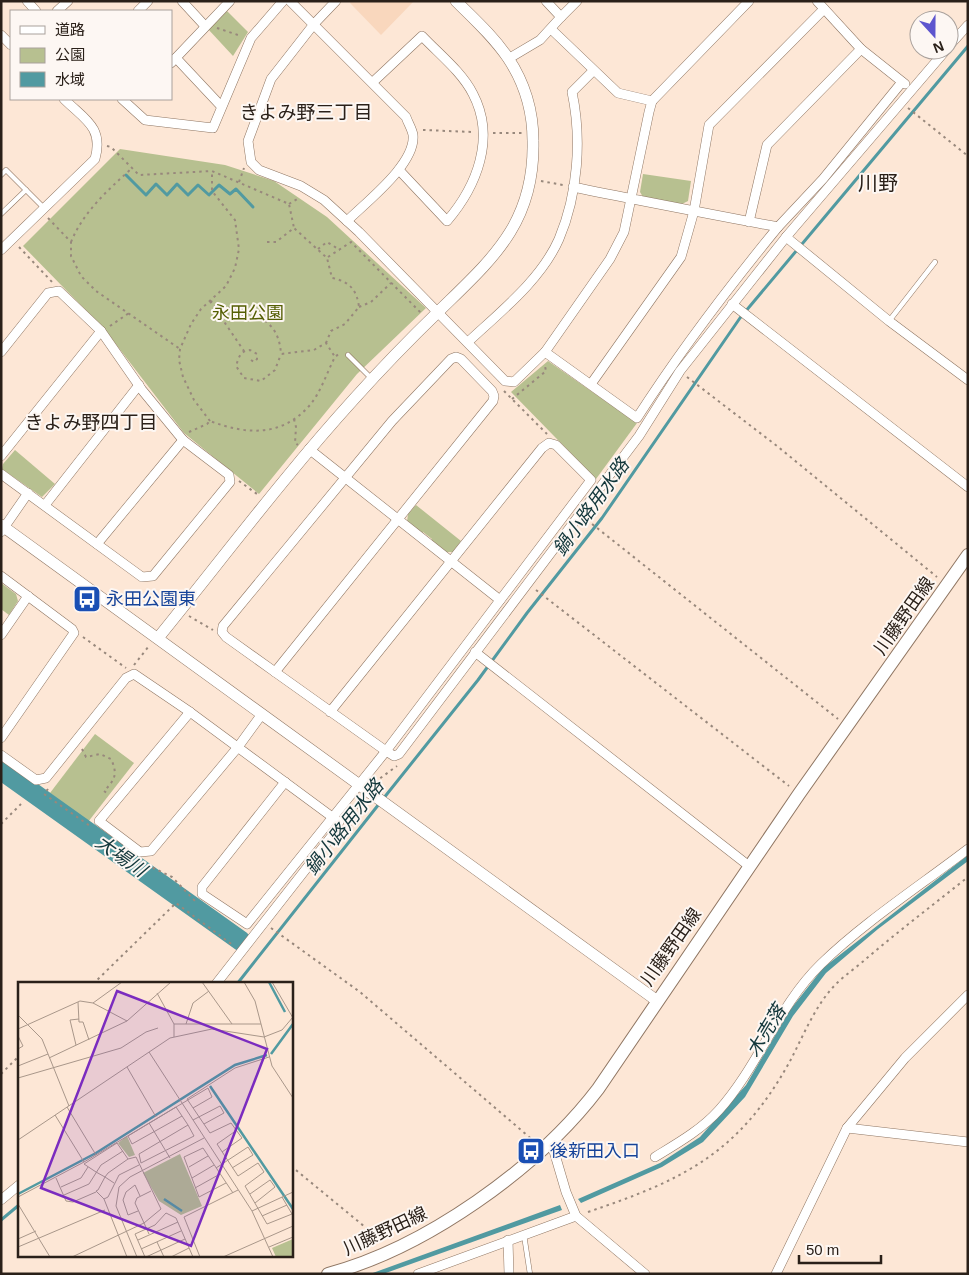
<svg xmlns="http://www.w3.org/2000/svg" width="969" height="1275" font-family="Arial,'Noto Sans JP',sans-serif">
	<rect width="100%" height="100%" fill="#fde7d6"/>
	<polygon fill="#f9d7bd" points="351,1 414,1 381,35 350,3"/>
	<g fill="#b7c090">
		<polygon points="227,11 248,32 233,56 208,29"/>
		<polygon points="120,149 225,165 274,181 327,217 426,308 357,374 259,494 184,433 105,330 23,246"/>
		<polygon points="643,174 691,181 688,201 682,204 643,197 640,192"/>
		<polygon points="548,361 637,423 596,479 511,392"/>
		<polygon points="15,450 55,484 42,497 2,469 3,464"/>
		<polygon points="416,505 461,541 453,552 445,552 431,542 432,539 423,532 422,534 407,522 408,514"/>
		<polygon points="1,583 16,594 18,601 9,615 1,609"/>
		<polygon points="95,734 134,763 88,822 50,793"/>
	</g>
	<g fill="#519aa1">
		<polygon points="968,855 968,861 878,929 826,973 793,1016 745,1097 703,1142 662,1167 581,1203 578,1199 660,1163 700,1137 746,1085 790,1010 823,968"/>
		<polygon points="560,1205 562,1210 383,1274 370,1274"/>
	</g>
	<g fill="none" stroke-linecap="round" stroke-linejoin="round">
		<g stroke="#519aa1" stroke-width="3">
			<polyline points="126,175 146,195 156,184 167,195 177,184 188,195 198,185 209,195 219,185 230,194 236,189 253,207"/>
			<polyline points="383,799 478,680 527,613 602,518 740,318 968,46"/>
			<polyline points="237,984 379,804"/>
			<polyline points="1,1220 19,1205"/>
		</g>
		<polyline stroke="#519aa1" stroke-width="20" points="1,770 241,941"/>
		<defs>
			<g id="service">
				<polyline points="1,175 6,170 44,208"/>
				<polyline points="1,214 26,190"/>
				<polyline points="889,321 935,262"/>
				<polyline points="348,355 371,378"/>
				<polyline points="524,1235 530,1274"/>
			</g>
			<g id="minor">
				<polyline points="27,1 36,11"/>
				<polyline points="182,1 205,26"/>
				<path d="M 290,1 L 406,117 C 408,123 412,129 413,135 C 416,164 366,202 347,221"/>
				<polyline points="336,1 314,24 271,79 248,141 251,162 259,170 301,186 324,200 359,232 505,381 514,382 545,352"/>
				<polyline points="817,1 861,49 905,84"/>
				<polyline points="57,11 68,1"/>
				<polyline points="138,11 148,1"/>
				<polyline points="561,17 577,1"/>
				<path d="M 551,29 L 618,93 L 652,101 L 649,112 L 624,232 L 610,259 L 545,352 L 637,418 C 680,351 728,288 778,227 C 710,214 641,201 573,187"/>
				<polyline points="1,35 11,45"/>
				<polyline points="949,46 968,25"/>
				<polyline points="176,58 221,106"/>
				<polyline points="508,59 540,40 561,17 546,1"/>
				<polyline points="171,63 230,1"/>
				<path d="M 373,82 L 422,36 C 439,54 462,72 473,94 C 496,138 477,186 447,221 L 399,170"/>
				<polyline points="122,99 145,120 213,128 251,38 283,1"/>
				<polyline points="652,101 749,1"/>
				<polyline points="749,222 767,145 861,49"/>
				<polyline points="778,227 823,179 902,82"/>
				<polyline points="786,237 889,321 968,380"/>
				<path d="M 1,250 L 95,159 C 104,127 84,119 64,99"/>
				<polyline points="732,304 968,487"/>
				<path d="M 468,342 C 500,312 541,280 559,239 C 578,194 582,139 572,92 L 593,71"/>
				<polyline points="1,352 48,293 59,291 101,331 142,390 183,440 229,475 230,482 153,576 142,577 1,474"/>
				<polygon points="456,357 461,359 492,391 494,396 493,401 275,672 226,637 222,632 223,626 392,421 451,359"/>
				<polyline points="591,384 681,257 694,211 709,125 824,9"/>
				<polyline points="309,449 500,600"/>
				<polyline points="1,456 101,331"/>
				<polyline points="45,505 139,385"/>
				<polyline points="1,532 28,493"/>
				<polyline points="97,544 183,440"/>
				<polyline points="1,576 72,629 74,633 1,738"/>
				<polyline points="1,635 28,596"/>
				<polyline points="475,652 749,866"/>
				<polyline points="275,672 386,751 591,480 556,445 549,443 542,448 330,712"/>
				<polyline points="190,712 99,821 140,852 151,851 238,747 262,714"/>
				<polyline points="1,755 36,780 46,778 126,678 134,674 190,712 339,822 331,837 216,984"/>
				<polyline points="285,782 202,887 202,894 247,924 386,751 394,756 399,754 639,436 680,371 786,237 946,50"/>
				<polyline points="847,1128 968,1142"/>
				<polyline points="551,1141 566,1192 576,1216 645,1274"/>
				<path d="M 655,1157 C 678,1143 701,1130 719,1110 C 759,1065 778,1006 821,964 C 863,923 921,885 968,849"/>
				<polyline points="1,1200 19,1185"/>
				<polyline points="508,1240 509,1274"/>
				<polyline points="418,1274 576,1216"/>
				<polyline points="776,1274 847,1128 905,1058 968,995"/>
			</g>
			<g id="tertiary">
				<polyline points="1,525 656,1000"/>
				<path d="M 158,638 C 223,558 285,475 354,399 C 381,369 409,340 438,312 C 492,259 535,224 533,141 C 533,111 524,82 508,58 C 493,36 474,19 456,1"/>
			</g>
			<path id="secondary" d="M 328,1274 C 425,1248 537,1169 598,1089 L 799,794 L 968,555"/>
		</defs>
		<use href="#service" stroke="#8f7663" stroke-width="5.5"/>
		<use href="#minor" stroke="#8f7663" stroke-width="10"/>
		<use href="#tertiary" stroke="#8f7663" stroke-width="12"/>
		<use href="#secondary" stroke="#8f7663" stroke-width="14"/>
		<g stroke="#98887c" stroke-width="2" stroke-dasharray="2.5 4" stroke-linecap="butt">
			<polyline points="217,28 241,36"/>
			<polyline points="908,108 968,156"/>
			<polyline points="423,130 473,132"/>
			<polyline points="493,133 523,133"/>
			<polyline points="107,146 111,147 139,175 212,171 289,204 294,228"/>
			<polyline points="541,181 563,185"/>
			<polyline points="239,182 244,168"/>
			<polyline points="289,204 299,198"/>
			<polyline points="48,218 71,242 71,256 81,276 96,291 180,349"/>
			<path d="M 71,242 C 84,211 107,191 132,168"/>
			<path d="M 267,242 L 276,242 L 294,228 L 327,258 L 332,278 C 349,281 357,290 359,307 L 345,324 L 331,331 L 326,343"/>
			<polyline points="19,247 53,283"/>
			<polyline points="318,249 327,242 340,250"/>
			<polyline points="328,257 351,242 421,313"/>
			<path d="M 210,301 C 241,315 278,309 281,354 L 314,350 L 326,343 L 335,357"/>
			<polyline points="210,301 244,351"/>
			<polyline points="359,307 371,302 391,283"/>
			<polyline points="110,326 129,313"/>
			<path d="M 251,360 L 254,362 L 257,359 L 257,354 L 250,350 C 240,351 239,357 236,366 L 244,378 L 261,381 L 275,370 L 281,354"/>
			<polyline points="687,377 777,446 937,577"/>
			<polyline points="504,391 547,434"/>
			<polyline points="512,399 546,371 545,366"/>
			<polyline points="294,419 296,427 295,443 298,445"/>
			<polyline points="210,421 194,400 183,377 179,360 180,349 191,324 201,309 226,286 235,268 239,249 235,220 212,191 212,171"/>
			<path d="M 189,432 L 207,424 L 210,421 C 247,435 282,437 310,405 C 321,392 327,372 335,357 L 341,352"/>
			<polyline points="239,481 257,494"/>
			<polyline points="587,520 838,719"/>
			<polyline points="536,590 789,786"/>
			<polyline points="189,616 213,630"/>
			<polyline points="83,637 126,668"/>
			<polyline points="134,665 149,646"/>
			<path d="M 82,749 L 86,757 L 100,754 L 111,759 C 118,774 115,780 104,791 L 108,794"/>
			<polyline points="375,782 397,766"/>
			<polyline points="48,789 44,794 90,826"/>
			<polyline points="1,824 21,804"/>
			<polyline points="343,838 350,828 359,802"/>
			<polyline points="141,862 172,877 195,901"/>
			<polyline points="271,928 360,992 535,1142"/>
			<polyline points="93,984 176,903 234,946"/>
			<polyline points="1,1074 19,1056"/>
			<polyline points="291,1166 382,1241"/>
			<path d="M 588,1212 C 683,1180 738,1154 789,1063 C 803,1037 814,1007 835,985 C 845,975 857,967 867,958 C 900,930 934,904 968,877"/>
		</g>
		<use href="#service" stroke="#fff" stroke-width="4.5"/>
		<use href="#minor" stroke="#fff" stroke-width="9"/>
		<use href="#tertiary" stroke="#fff" stroke-width="11"/>
		<use href="#secondary" stroke="#fff" stroke-width="12"/>
	</g>
	<defs>
		<symbol id="bus-square" viewBox="-11 -11 22 22"><rect x="-9" y="-9" width="18" height="18" rx="4" fill="#1a4fb4" stroke="#fdf7f3"/><path d="M-5-6H5V4H4V6H2V4H-2V6H-4V4H-5ZM-3.5-4V0h7V-4ZM-3.5 1.2v1.5H-2V1.2ZM2 1.2v1.5H3.5V1.2Z" fill="#fff"/></symbol>
	</defs>
	<g fill-rule="evenodd">
		<use href="#bus-square" x="71" y="583" width="32" height="32"/>
		<use href="#bus-square" x="515" y="1135" width="32" height="32"/>
	</g>
	<g text-anchor="middle" dominant-baseline="central" stroke-width="4" stroke-linejoin="round" paint-order="stroke">
		<g font-size="18" fill="#545e03" stroke="#fdf7f3">
			<text x="248" y="313">永田公園</text>
		</g>
		<g font-size="18" fill="#164399" stroke="#fdf7f3" text-anchor="start">
			<text x="106" y="599">永田公園東</text>
			<text x="550" y="1151">後新田入口</text>
		</g>
		<g font-size="18" fill="#2a2019" stroke="#fdf7f3">
			<text transform="translate(904 616) rotate(-55)">川藤野田線</text>
			<text transform="translate(671 947) rotate(-55)">川藤野田線</text>
			<text transform="translate(385 1231) rotate(-25)">川藤野田線</text>
		</g>
		<g font-size="19" fill="#2a2019" stroke="#fdf7f3">
			<text x="306" y="112">きよみ野三丁目</text>
			<text x="91" y="422">きよみ野四丁目</text>
		</g>
		<g font-size="19" font-style="italic" fill="#13373b" stroke="#fdf7f3">
			<text transform="translate(591 507) rotate(-54)">鍋小路用水路</text>
			<text transform="translate(344 827) rotate(-52)">鍋小路用水路</text>
			<text transform="translate(121 856) rotate(35)">大場川</text>
			<text transform="translate(766 1031) rotate(-59)">木売落</text>
		</g>
		<g font-size="20" fill="#2a2019" stroke="#fdf7f3">
			<text x="878" y="183">川野</text>
		</g>
	</g>
	<g transform="translate(18 982)">
		<rect width="275" height="275" fill="#fde7d6"/>
		<path d="M 109,154 L 117,173 L 111,175 L 100,161 ZM 162,172 L 184,224 L 163,233 L 141,219 L 125,191 ZM 275,257 L 275,275 L 258,275 L 254,266 Z" fill="#b7c090"/>
		<path fill="none" stroke="#519aa1" stroke-width="2.5" d="M 251,0 L 267,30M 253,72 L 275,42M 192,104 L 275,227M 0,212 L 78,171 L 217,83 L 249,73M 146,217 L 164,229"/>
		<path fill="none" stroke="#a9978a" stroke-width="1" d="M 184,0 L 214,42M 226,0 L 237,19 L 254,84 L 275,116M 254,0 L 275,36M 139,11 L 156,42 L 156,55M 60,20 L 61,40 L 65,40 L 71,58M 75,21 L 104,0M 0,33 L 24,57 L 51,124M 156,42 L 243,42M 168,42 L 175,21 L 191,9M 0,47 L 62,19 L 75,21 L 109,39M 0,54 L 5,64 L 0,67M 58,63 L 52,38 L 61,37M 131,70 L 234,229 L 255,275M 31,76 L 109,39 L 153,0M 0,84 L 30,72M 109,85 L 138,135M 0,96 L 103,66 L 128,50 L 140,46M 49,125 L 78,173M 37,133 L 66,180M 164,134 L 114,162 L 110,154 L 158,125 L 170,143M 175,138 L 202,124 L 206,131 L 186,142M 131,141 L 152,176M 170,143 L 176,154 L 123,181 L 121,172 ZM 219,148 L 199,162 L 220,194 L 240,181 L 246,190 L 227,204 L 249,242 L 274,232 L 264,215M 0,158 L 152,56 L 194,47 L 246,55 L 264,48 L 275,35M 204,170 L 224,156 L 213,141 L 192,151 L 169,117 L 217,86 L 251,75M 171,185 L 190,174M 198,186 L 230,165 L 235,173 L 214,186M 38,196 L 48,219 L 55,220 L 78,210M 174,196 L 196,183M 96,201 L 87,195 L 78,190 L 66,182 L 99,161 L 110,177 L 90,191 L 87,195 L 80,208 L 78,209 L 86,217 L 109,275M 208,201 L 181,215 L 166,175 L 185,166 L 215,211M 43,205 L 63,196 L 70,185M 177,206 L 202,192M 232,212 L 252,198 L 257,205 L 237,221M 46,213 L 71,202 L 83,183 L 105,169M 0,215 L 66,180 L 190,106 L 194,115 L 175,126M 86,217 L 90,215 L 101,193 L 121,183M 0,222 L 32,275M 120,229 L 110,233 L 105,218 L 108,210 L 117,203 L 122,214M 234,229 L 275,210M 244,234 L 269,223M 131,252 L 117,221 L 119,216 L 133,209M 0,257 L 18,249M 120,258 L 160,240M 139,260 L 146,275M 0,265 L 87,228M 251,265 L 275,255M 123,267 L 163,249M 54,275 L 126,241 L 143,227 L 118,175 L 110,177M 119,275 L 98,224 L 101,205 L 112,195 L 186,156M 127,275 L 117,252 L 137,243 L 148,231 L 158,236 L 175,275M 128,275 L 167,257M 153,275 L 171,266M 182,275 L 166,235 L 220,208M 205,275 L 275,244"/>
		<path fill="#7b2cbf" fill-opacity="0.15" stroke="#7b2cbf" stroke-width="2.5" d="M 99,9 L 249,67 L 173,264 L 23,206 Z"/>
		<rect width="275" height="275" fill="none" stroke="#2a2019" stroke-width="2.5"/>
	</g>
	<rect width="969" height="1275" fill="none" stroke="#2a2019" stroke-width="5"/>
	<rect x="10" y="10" width="162" height="90" fill="#fdf7f3" stroke="#a9a19c"/>
	<rect x="20" y="26" width="25" height="8" fill="#ffffff" stroke="#a9a19c"/>
	<text x="55" y="35" font-size="15" fill="#2a2019">道路</text>
	<rect x="20" y="48" width="25" height="15" fill="#b7c090" stroke="#a9a19c"/>
	<text x="55" y="60" font-size="15" fill="#2a2019">公園</text>
	<rect x="20" y="72" width="25" height="15" fill="#519aa1" stroke="#a9a19c"/>
	<text x="55" y="85" font-size="15" fill="#2a2019">水域</text>
	<g transform="translate(934 35) rotate(159)"><circle r="24" fill="#fdf7f3" stroke="#a9a19c"/>
	<path d="M0-4L9 19L0 12L-9 19Z" fill="#5d55ce"/>
	<text y="-8" font-size="14" font-weight="bold" text-anchor="middle" fill="#2a2019">N</text>
	</g>
	<path d="M799 1255v8h82v-8" fill="none" stroke="#2a2019" stroke-width="2.5"/>
	<text x="806" y="1255" font-size="15" fill="#2a2019" stroke="#fdf7f3" stroke-width="4" paint-order="stroke">50 m</text>
</svg>
